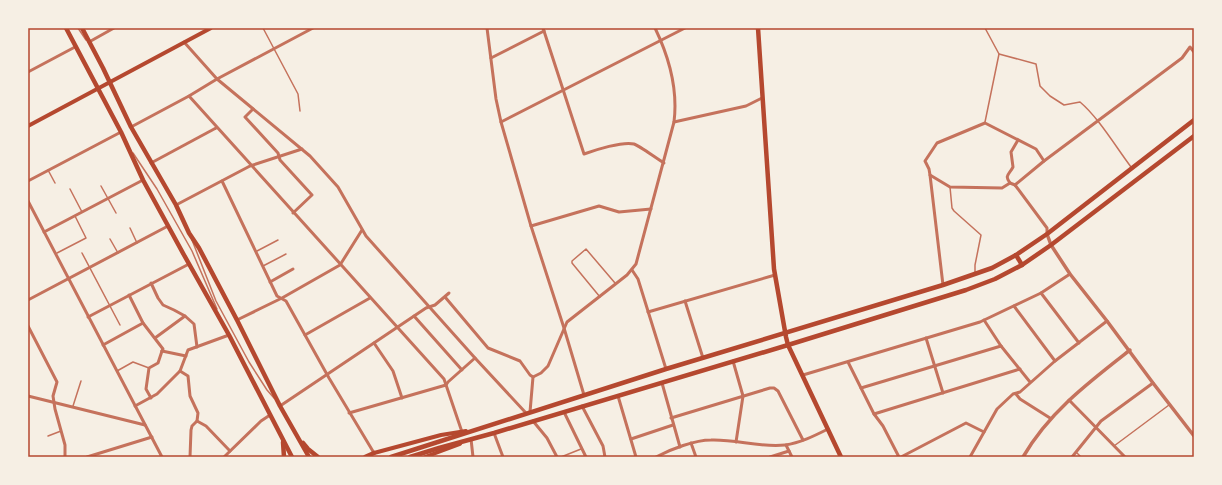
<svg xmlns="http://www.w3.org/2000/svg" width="1222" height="485" font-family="'PT Serif',serif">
	<rect width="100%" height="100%" fill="#f6efe4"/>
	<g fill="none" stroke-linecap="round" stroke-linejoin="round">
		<g stroke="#c5725c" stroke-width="1.5">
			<polyline points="78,28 86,40"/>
			<polyline points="263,28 298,94 300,111"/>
			<path d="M 985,28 L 999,54 L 1036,64 L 1040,86 L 1050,96 L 1064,105 L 1080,102 C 1098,117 1116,147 1131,167"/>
			<polyline points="985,122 999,54"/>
			<polyline points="133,153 157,189 192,251 217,309"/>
			<polyline points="48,170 55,183"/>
			<polyline points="101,186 116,213"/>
			<polyline points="950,187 952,208 954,211 981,235 975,265 975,272"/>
			<polyline points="70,189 82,212"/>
			<polyline points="130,228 137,243"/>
			<polyline points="110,239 118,253"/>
			<polyline points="192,240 216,301 249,362 267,390 274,398"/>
			<polyline points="257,251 278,240"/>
			<polyline points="57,253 86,238 75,216"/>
			<polyline points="82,253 120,325"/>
			<polyline points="263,266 286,254"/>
			<polyline points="600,297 572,263 572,261 586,249 615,283"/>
			<polyline points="117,371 133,362 149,368"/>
			<polyline points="73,406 81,381"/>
			<polyline points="48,436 61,431"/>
			<polyline points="1114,446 1169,405"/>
			<polyline points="1077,453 1081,457"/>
			<polyline points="561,457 581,449"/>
		</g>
		<g stroke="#c5725c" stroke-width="3">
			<polyline points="487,28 496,99 501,122 531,226 564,328 584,395"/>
			<path d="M 543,28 L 584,154 C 595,150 623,141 634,144 C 640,146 657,159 664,163"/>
			<polyline points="89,42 114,28"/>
			<polyline points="184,42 217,79 310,156 338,187 366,236 475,358 526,413"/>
			<polyline points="491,58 544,31"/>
			<polyline points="28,72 75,47"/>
			<polyline points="189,96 444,379 462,432"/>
			<polyline points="253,109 245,117 278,153 280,160 312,195 293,213"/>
			<polyline points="501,122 685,28"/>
			<polyline points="674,122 746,106 762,98"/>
			<polyline points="131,127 189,96 217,79 313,28"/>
			<polyline points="151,163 216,128"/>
			<polyline points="930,175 950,187 1002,188 1010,183 1015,185"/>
			<polyline points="28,181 121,132"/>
			<polyline points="222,181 277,296 286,301 329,378 374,453"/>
			<path d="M 1010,183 C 1004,175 1009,175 1013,167 L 1011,152 L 1018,140"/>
			<polyline points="1015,185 1044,161 1182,58 1190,47 1194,52"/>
			<polyline points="1015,185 1047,228 1047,234"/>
			<polyline points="28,201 162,457"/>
			<polyline points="176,205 250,166 302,149"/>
			<polyline points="531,226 599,206 619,212 651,209"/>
			<polyline points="44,232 143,180"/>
			<polyline points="632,270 638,279 666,369"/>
			<polyline points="270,282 293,269"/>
			<polyline points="151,283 158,298 163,305 174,310 185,316 194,324 197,347"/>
			<polyline points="943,285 930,175 929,169 925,161 937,143 985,123 1036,149 1044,161"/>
			<polyline points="1041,293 1079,343"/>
			<polyline points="129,295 143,323 163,349 162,351"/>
			<polyline points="445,297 488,348 520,361 530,375 533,377 530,412"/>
			<polyline points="28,300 168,226"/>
			<polyline points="685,301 703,358"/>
			<polyline points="1014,306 1055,361"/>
			<polyline points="648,312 775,275"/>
			<polyline points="414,316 462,370"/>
			<polyline points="88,317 189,264"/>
			<polyline points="237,320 282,298 340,265 362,230"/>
			<polyline points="984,320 1001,346 1030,382"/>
			<polyline points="28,326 57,382 53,396 55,409 65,445 65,457"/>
			<polyline points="305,335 370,298"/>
			<polyline points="155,338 185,316"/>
			<polyline points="926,338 943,393"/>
			<polyline points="374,343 393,371 402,398"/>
			<polyline points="103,345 143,323"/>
			<polyline points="162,351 186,356"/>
			<polyline points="733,361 743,396 736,442"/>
			<polyline points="848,362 874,414 883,426 899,457"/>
			<polyline points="180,371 188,376 190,396 198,413 197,421"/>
			<polyline points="803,375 980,322 1041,293 1070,274"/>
			<path d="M 533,377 L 541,373 L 548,366 L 567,322 L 627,275 L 636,264 L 674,122 C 678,90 669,57 655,28"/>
			<polyline points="662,383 680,447"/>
			<polyline points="861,388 1001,346"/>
			<polyline points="1016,394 1020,399 1050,418"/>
			<polyline points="28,396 145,425"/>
			<polyline points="618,396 636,457"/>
			<polyline points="151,398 146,389 149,368 158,363 162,351"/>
			<polyline points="1069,400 1125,457"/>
			<polyline points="135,406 157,394 180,371 188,350 229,335"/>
			<polyline points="280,406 426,308 435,305 449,293"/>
			<polyline points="582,406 603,446 605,457"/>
			<polyline points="564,412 586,457"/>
			<polyline points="349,413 446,385 448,382 475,358"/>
			<polyline points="874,414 1020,369"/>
			<polyline points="671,418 770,388 774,388 778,391 803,440"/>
			<polyline points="533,421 547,438 557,457"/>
			<polyline points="494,433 503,457"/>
			<polyline points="471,439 473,457"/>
			<polyline points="631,439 673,425"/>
			<polyline points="691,443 696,457"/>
			<polyline points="786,445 792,457"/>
			<polyline points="87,457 152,437"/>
			<polyline points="190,457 191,430 192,426 197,421 206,426 230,451"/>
			<polyline points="224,457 261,421 270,415"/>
			<path d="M 656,457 C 671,449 695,440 711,440 C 736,439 760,448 785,445 C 800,443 814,436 828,429"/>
			<polyline points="770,457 789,451"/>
			<polyline points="901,457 966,423 984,432"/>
			<polyline points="970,457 997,409 1013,394 1020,392 1055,361 1107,321"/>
			<polyline points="1072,457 1101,421 1153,383"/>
		</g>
		<g stroke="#c5725c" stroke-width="3.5">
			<polyline points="1047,234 1051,245 1070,274 1107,321 1153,383 1194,436"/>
			<path d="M 1023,457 C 1049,412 1089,382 1130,350"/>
		</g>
		<g stroke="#b5482f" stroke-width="4">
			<polyline points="28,126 211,28"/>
			<polyline points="374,453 441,435 466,431"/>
			<polyline points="425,457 460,444"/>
		</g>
		<g stroke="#b5482f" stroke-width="4.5">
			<polyline points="66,28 121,132 143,180 184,255 229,335 292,457"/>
			<polyline points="82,28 103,68 131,127 176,205 189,233 199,248 237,320 280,406 309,457"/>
			<polyline points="758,28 774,269 786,337 788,345 841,457"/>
			<polyline points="1016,255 1022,265"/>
			<polyline points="283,442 284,457"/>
			<polyline points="303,443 308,449 318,457"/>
			<polyline points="365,457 374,453"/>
			<polyline points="391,457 666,369 943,285 992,268 1016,255 1047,234 1194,120"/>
			<polyline points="410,457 439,448 494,433 788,345 966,290 995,279 1022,265 1051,245 1194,136"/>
		</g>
	</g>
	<rect width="1222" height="485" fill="none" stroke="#f6efe4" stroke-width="58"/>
	<rect x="29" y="29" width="1164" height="427" fill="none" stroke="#b5482f" stroke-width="1.5"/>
</svg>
